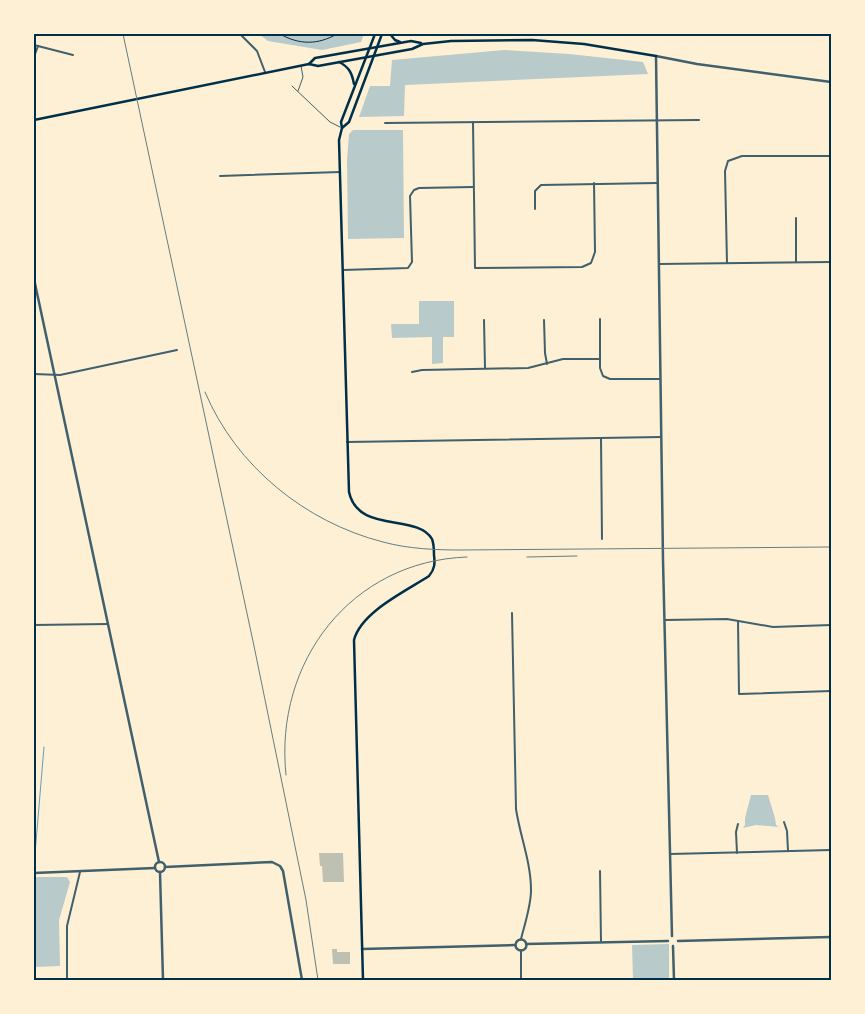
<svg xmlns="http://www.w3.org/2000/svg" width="865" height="1014" font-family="Quicksand,sans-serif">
	<rect width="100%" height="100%" fill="#fdf0d5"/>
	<g fill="#b9caca">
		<polygon points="259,34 364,34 361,42 322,50 268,41"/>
		<polygon points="504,50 569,54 643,62 648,74 405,85 404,116 359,117 370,86 390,86 392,60"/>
		<polygon points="353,130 403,130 404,238 348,239 347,161 349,134"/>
		<polygon points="419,301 454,301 454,337 443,337 443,363 432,364 432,337 392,338 391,324 419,324"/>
		<polygon points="751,795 768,795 775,818 776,825 779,827 756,825 743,828 745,825 745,818"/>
		<polygon points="34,877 67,877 70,882 59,920 60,966 35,967 34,977"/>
		<polygon points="669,944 669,980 633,980 632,945"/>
	</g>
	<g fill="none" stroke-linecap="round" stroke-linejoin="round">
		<polyline stroke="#669bbc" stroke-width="1" points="34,866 44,747"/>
	</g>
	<g fill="#bec0b2">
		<polygon points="319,853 343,853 344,882 323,882 322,866 320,866"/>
		<polygon points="332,949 337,949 337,952 350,952 350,964 333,964"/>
	</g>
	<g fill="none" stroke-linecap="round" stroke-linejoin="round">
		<path stroke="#003049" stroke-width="1" d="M 280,34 C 299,45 318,45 337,34"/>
		<g stroke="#3f606c" stroke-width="1">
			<polyline points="292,86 330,122 340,127"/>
			<polyline points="298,91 303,77 301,66"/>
		</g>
		<g stroke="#3f606c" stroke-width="2">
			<polyline points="240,34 257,51 265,72"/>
			<polyline points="34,45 73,55"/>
			<polyline points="34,57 38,46"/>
			<polyline points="473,122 475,268 582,267 591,263 595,252 594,183"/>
			<polyline points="385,123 699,120"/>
			<polyline points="220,176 340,172"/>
			<polyline points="535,209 535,191 541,185 657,183"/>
			<polyline points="796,218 796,262"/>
			<polyline points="727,263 725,171 728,161 742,156 831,156"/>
			<polyline points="659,264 831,262"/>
			<polyline points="343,270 408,268 412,262 410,196 414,190 419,188 473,187"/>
			<polyline points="600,319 600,368 603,376 610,379 660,379"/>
			<polyline points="484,320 485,368"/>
			<polyline points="544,320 545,353 547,364"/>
			<polyline points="412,372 422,370 528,368 563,359 600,359"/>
			<polyline points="34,374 60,375 177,350"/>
			<polyline points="601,438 602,539"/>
			<polyline points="347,442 661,437"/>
			<path d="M 512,613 L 516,809 C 520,836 531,862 531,890 C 531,906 525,923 521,939"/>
			<polyline points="665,620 727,619 773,627 831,625"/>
			<polyline points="738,621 739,694 831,691"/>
			<polyline points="34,625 108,624"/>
			<polyline points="784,822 787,831 788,851"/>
			<polyline points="737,853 736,832 738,824"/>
			<polyline points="670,854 831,850"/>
			<polyline points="600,871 601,942"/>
			<polyline points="67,980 67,926 80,872"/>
			<polyline points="521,980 521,950"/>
		</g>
		<g stroke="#3f606c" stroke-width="2.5">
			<polyline points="34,279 159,862"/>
			<circle cx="160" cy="867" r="5"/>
			<polyline points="165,867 272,862 280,866 283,871 302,980"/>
			<polyline points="160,872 163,980"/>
			<polyline points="34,873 155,868"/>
			<polyline points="672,936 663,560 656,56 697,64 831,82"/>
			<circle cx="521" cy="945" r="5.5"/>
			<polyline points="678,941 831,937"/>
			<polyline points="526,944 668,941"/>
			<polyline points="673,946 674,980"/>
			<polyline points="362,949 515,945"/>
		</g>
		<g stroke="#003049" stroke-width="2.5">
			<polyline points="390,34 395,40 400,42"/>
			<path d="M 339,62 C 349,67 352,73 354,84"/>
			<polyline points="309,64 315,58 411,41 421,43"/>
			<polyline points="34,120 309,64 318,66 412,49 423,44 451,41 532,40 584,44 656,56"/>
			<polyline points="342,128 349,122 382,34"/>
			<path d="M 363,980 L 354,640 C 361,612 406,591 429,576 C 435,569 435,563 434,555 C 434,550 434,544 432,539 C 417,513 358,534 349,492 L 339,140 L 342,128 L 341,122 L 375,34"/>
		</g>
		<g stroke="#657d81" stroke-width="1">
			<polyline points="123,34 254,646 306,900 318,980"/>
			<path d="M 205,392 C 236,466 305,522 383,542 C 409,549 436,550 463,550 L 831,547"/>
			<polyline points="527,557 577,556"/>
			<path d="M 286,775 C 274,662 351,561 467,557"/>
		</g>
	</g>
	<rect width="865" height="1014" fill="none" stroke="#fdf0d5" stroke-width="70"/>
	<rect x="35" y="35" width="795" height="944" fill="none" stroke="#003049" stroke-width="2"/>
</svg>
